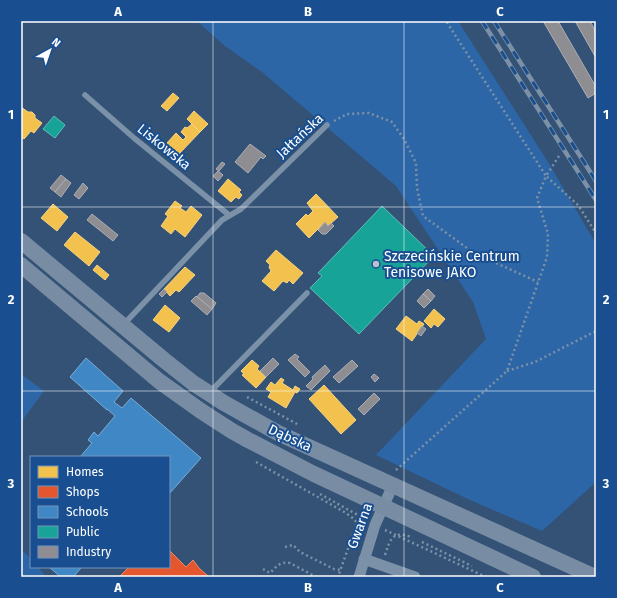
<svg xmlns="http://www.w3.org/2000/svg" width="617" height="598" font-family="'Fira Sans',sans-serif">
	<rect width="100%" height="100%" fill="#345275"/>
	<g fill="#2d66a6">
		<polygon points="197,21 458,21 548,162 596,244 596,482 542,531 470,500 376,455 486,339 473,302 396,186 262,72 225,46"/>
		<polygon points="21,374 44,391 21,422"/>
		<polygon points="21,549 31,559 31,567 38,567 46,577 21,577"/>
	</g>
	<g fill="#f2c14e" stroke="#f6d483">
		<polygon points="173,93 179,98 167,111 161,106"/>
		<polygon points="21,107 28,112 32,112 35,115 35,118 42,123 34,133 31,131 24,139 21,137"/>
		<polygon points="194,111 208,124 200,132 187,119"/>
		<polygon points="192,124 200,132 179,154 175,150 172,154 168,150 171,146 167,143 176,133 183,140 186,137 181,132 185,127 187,128"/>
		<polygon points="228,179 241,190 239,192 242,195 239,199 236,197 231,202 218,191"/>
		<polygon points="316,194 338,217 328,226 325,222 309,238 296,224 306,214 308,216 313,211 307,203"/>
		<polygon points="175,201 182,206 180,208 186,212 191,206 202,215 185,237 175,229 171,234 161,226 168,216 165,214"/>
		<polygon points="53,204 68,217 57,231 41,218"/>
		<polygon points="75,232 100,252 89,266 64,245"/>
		<polygon points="276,250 303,273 293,284 289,280 287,283 283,281 274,291 262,281 271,271 269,267 270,265 266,261"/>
		<polygon points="97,265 109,275 105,280 93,270"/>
		<polygon points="185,267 195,275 179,292 176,290 170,296 164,289"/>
		<polygon points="165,305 180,318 169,332 153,320"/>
		<polygon points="434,309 445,319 438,327 434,324 431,328 424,321"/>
		<polygon points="406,316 417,324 419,321 424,324 412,341 396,329"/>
		<polygon points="252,360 259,366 257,369 266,377 256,388 242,375 244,374 241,371"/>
		<polygon points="281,378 284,380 282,383 293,390 295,386 300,389 297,393 295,392 286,408 268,397 271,392 266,389 271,382 275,385"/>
		<polygon points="324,385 356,420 341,434 309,399"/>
	</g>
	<polygon fill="#e4572e" stroke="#ec896d" points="169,550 186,567 193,560 199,568 209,577 119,577 129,567 169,567"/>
	<g fill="#3f88c5" stroke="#79acd6">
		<polygon points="86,358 123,391 114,402 122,408 131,398 201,458 169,494 169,457 80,457 92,443 88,440 94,432 98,436 115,416 107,409 107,410 70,377"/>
		<polygon points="49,567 82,567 73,577 61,577"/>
	</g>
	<g fill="#17a398" stroke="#5dbfb7">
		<polygon points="54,116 65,125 55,138 43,129"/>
		<polygon points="382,206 434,256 359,334 310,288 322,276 318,273"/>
	</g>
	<g fill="#8d8d92" stroke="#afafb3">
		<polygon points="543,21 558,21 596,87 596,93 588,98"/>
		<polygon points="575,21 590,21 596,32 596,58"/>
		<polygon points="250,144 266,156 263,159 261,157 248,173 235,162"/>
		<polygon points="222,162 225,164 219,171 216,169"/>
		<polygon points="218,171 223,175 218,181 213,176"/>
		<polygon points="61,175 66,179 55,192 50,188"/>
		<polygon points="66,179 71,183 61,197 55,192"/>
		<polygon points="83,183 88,188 79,199 74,195"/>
		<polygon points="92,214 118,235 113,241 87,220"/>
		<polygon points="325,222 328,226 331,223 334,226 326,234 322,234 318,230"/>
		<polygon points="164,289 167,292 162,297 159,294"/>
		<polygon points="428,289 435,296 431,301 423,294"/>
		<polygon points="200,293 204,293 216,303 212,309 197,297"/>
		<polygon points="423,294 431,301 424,308 417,301"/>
		<polygon points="196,296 212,309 207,315 191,301"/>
		<polygon points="422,326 426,329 421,336 417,333"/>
		<polygon points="295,354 299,357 297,359 310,372 305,377 288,360"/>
		<polygon points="273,358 279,364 266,377 260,371"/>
		<polygon points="352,360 358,366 339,383 333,377"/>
		<polygon points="325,365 330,371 311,390 306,386 313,379 312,377"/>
		<polygon points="374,374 379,378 375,382 371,377"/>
		<polygon points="374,393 380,399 364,415 358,409"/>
	</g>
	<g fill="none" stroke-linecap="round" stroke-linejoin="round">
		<g stroke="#7b91a8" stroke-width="2.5" stroke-dasharray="2 3" stroke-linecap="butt">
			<polyline points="334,121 347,114 369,113 392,122 404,139 416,163 417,188 423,216 474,253 538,282"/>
			<polyline points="559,156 546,176 578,205 596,233"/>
			<polyline points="507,371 535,362 596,331"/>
			<polyline points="247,397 299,425"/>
			<polyline points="256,462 346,513 354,519 357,523 356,526 339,574"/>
			<polyline points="396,470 507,371 547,257 548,234 537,198 546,176 446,21"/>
			<polyline points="320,494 365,519"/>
			<polyline points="385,530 486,577"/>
			<polyline points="422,542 472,566"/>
			<polyline points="285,547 293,545 300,552 334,569 341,570"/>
			<path d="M 385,555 C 390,540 392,530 411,537"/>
			<path d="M 263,569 L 270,573 C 276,567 280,561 290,563 L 316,577"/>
		</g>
		<g stroke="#7b91a8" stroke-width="5.5">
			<polyline points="85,95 134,138 229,215"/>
			<polyline points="124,324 222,220 241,209 327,125"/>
			<polyline points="210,392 307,293"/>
		</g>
		<g stroke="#7b91a8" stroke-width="11">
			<polyline points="364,559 415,577"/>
			<polyline points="359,577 375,525 393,485"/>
		</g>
		<g stroke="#788da4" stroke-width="16">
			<polyline points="21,241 164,360 193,383 224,403 278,433 595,577"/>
			<polyline points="21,265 159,381 201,411 232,431 248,440 314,474 533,577"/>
		</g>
		<defs>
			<g id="rail">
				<polyline points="482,21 596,200"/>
				<polyline points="494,21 596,181"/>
			</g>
		</defs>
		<use href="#rail" stroke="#7c91a7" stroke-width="4.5"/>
		<use href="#rail" stroke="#194f90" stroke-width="3" stroke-dasharray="9" stroke-linecap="butt"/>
	</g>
	<path fill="none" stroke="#fff" stroke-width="1" stroke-opacity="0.55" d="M 213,21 L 213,577M 404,21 L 404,577M 21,207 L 596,207M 21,391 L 596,391"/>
	<circle fill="#b8c2cf" stroke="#194f90" stroke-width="1.5" cx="376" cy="264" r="4"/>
	<g text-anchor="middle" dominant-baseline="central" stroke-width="4" stroke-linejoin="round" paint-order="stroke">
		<g font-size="14" fill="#fff" stroke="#194f90">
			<text transform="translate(300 136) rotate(-43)">Jałtańska</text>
			<text transform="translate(164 147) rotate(39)">Liskowska</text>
			<text transform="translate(290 438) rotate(25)">Dąbska</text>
			<text transform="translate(360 526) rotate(-70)">Gwarna</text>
		</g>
		<g font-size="14" fill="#fff" stroke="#194f90" text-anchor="start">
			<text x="384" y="256">Szczecińskie Centrum<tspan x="384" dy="16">Tenisowe JAKO</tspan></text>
		</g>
	</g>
	<rect width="617" height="598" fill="none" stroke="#194f90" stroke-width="44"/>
	<rect x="30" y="456" width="140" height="112" fill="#194f90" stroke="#7595bc"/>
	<rect x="38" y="466" width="20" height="12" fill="#f2c14e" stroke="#7595bc"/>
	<text x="66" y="476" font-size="12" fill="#ffffff">Homes</text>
	<rect x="38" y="486" width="20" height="12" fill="#e4572e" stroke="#7595bc"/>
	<text x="66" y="496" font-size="12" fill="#ffffff">Shops</text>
	<rect x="38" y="506" width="20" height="12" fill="#3f88c5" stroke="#7595bc"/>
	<text x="66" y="516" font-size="12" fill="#ffffff">Schools</text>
	<rect x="38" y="526" width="20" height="12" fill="#17a398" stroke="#7595bc"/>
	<text x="66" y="536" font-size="12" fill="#ffffff">Public</text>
	<rect x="38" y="546" width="20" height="12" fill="#8d8d92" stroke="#7595bc"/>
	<text x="66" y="556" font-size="12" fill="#ffffff">Industry</text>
	<g transform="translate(50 50) rotate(40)" stroke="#194f90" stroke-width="3" paint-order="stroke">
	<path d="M0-3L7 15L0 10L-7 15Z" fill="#ffffff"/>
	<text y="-6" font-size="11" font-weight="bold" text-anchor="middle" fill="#ffffff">N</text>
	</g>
	<rect x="22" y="22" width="573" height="554" fill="none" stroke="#fff" stroke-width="1.5"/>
	<g font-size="13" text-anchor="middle" font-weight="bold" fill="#fff">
		<text x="118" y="16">A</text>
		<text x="308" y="16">B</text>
		<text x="500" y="16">C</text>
		<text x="11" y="119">1</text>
		<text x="606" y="119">1</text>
		<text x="11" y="304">2</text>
		<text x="606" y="304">2</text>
		<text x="11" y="488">3</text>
		<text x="606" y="488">3</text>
		<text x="118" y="592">A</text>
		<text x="308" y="592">B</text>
		<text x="500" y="592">C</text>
	</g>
</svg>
